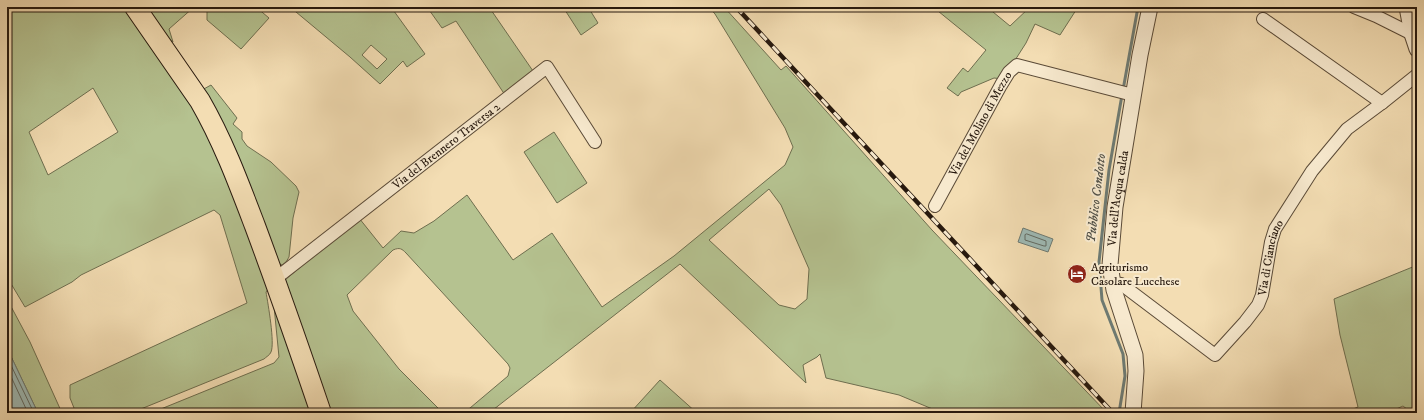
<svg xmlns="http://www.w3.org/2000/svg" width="1424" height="420" font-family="'IM FELL DW Pica',serif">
	<rect width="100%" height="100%" fill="#f3ddb3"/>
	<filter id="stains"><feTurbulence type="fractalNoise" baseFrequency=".005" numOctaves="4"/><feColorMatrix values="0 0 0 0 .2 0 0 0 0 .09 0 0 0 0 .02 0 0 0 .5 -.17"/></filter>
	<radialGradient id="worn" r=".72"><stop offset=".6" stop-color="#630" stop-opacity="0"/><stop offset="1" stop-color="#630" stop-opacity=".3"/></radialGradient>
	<g fill="#b5c290" stroke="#6e6e4f" fill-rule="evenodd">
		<path d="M 7,7 L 127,7 L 185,90 L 229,177 L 269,288 L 266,292 C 268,304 275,343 271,352 C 270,355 266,357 264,359 L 131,413 L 76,413 L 70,398 L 70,385 L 247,303 L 220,215 L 214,210 L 81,275 L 72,282 L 25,307 L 7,277 ZM 93,88 L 118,132 L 48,175 L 29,132 Z"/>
		<polygon points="144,7 194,7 169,29 173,42 164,36"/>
		<polygon points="207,7 256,7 269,18 241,49 207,20"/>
		<path d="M 290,7 L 391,7 L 425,54 L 407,67 L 403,61 L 380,84 L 350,57 ZM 371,45 L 387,59 L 377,69 L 362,55 Z"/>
		<polygon points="427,7 489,7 533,71 505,95 456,21 442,28"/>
		<polygon points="563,7 588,7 598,23 581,35"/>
		<path d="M 709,7 L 724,7 L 781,70 L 786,66 L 932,230 L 1107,413 L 942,413 L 899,395 L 826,378 L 820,354 L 817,357 L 803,365 L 806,383 L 680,264 L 489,413 L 463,413 L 470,408 L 508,376 L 510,368 L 508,364 L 406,253 C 402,249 400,247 393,250 L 347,295 L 353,311 L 399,369 L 443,413 L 328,413 L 285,280 L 359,218 L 383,248 L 401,231 L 414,233 L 434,221 L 467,195 L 513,260 L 552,233 L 602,307 L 674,256 L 785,165 L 793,147 L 785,128 L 715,14 ZM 769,189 L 781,205 L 809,269 L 807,299 L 795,309 L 779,305 L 709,240 Z"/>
		<polygon points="933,7 987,7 1010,26 1030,7 1078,7 1060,35 1035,24 1026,43 1003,79 994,78 961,92 958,96 947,88 963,68 968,72 986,50"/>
		<polygon points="211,85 237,118 233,124 242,132 242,139 247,146 271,162 296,186 299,192 293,218 289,257 286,262 282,265 278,263 202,90"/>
		<polygon points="554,132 587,183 557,203 524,152"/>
		<polygon points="1415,262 1417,262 1417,413 1412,413 1403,406 1387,413 1343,413 1358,407 1340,335 1334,299 1415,266"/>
		<polygon points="273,296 315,413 151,413 274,363 279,357"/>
		<polygon points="7,299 30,342 62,413 38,413 7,348"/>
		<polygon points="660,380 697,413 683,413 678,409 673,413 630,413"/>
	</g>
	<g fill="#9ebab5" stroke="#6e7a72">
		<polygon points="1023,228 1053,239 1048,252 1018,242"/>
		<polygon points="7,348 38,413 7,413"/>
	</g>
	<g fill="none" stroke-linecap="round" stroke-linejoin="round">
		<g stroke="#626a62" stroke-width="1">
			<polygon points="1027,234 1046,241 1046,246 1044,246 1025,240 1025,235"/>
			<polyline points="7,357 34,413"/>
			<polyline points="7,368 28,413"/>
		</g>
		<g stroke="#6e7a72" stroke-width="3">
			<polyline points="1123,90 1138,7"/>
			<polyline points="1119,413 1125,376 1123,354 1102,300 1099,262 1109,170 1122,95"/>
		</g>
		<defs>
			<g id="minor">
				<polyline points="1354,7 1376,16 1412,34"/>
				<polyline points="1263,19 1382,103"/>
				<path id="s1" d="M 935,206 L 1001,85 L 1009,72 L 1017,65 L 1133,95"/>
				<path id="s2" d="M 275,279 L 547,67 L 595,142"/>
				<path id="s3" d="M 1113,283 L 1121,284 L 1215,355 L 1245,322 L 1258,305 L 1262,295 L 1271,242 L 1275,229 L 1312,171 L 1347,129 L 1382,103 L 1417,75"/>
			</g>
			<g id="tertiary">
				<polyline points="1407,7 1412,34 1417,49"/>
				<path id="s4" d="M 1133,413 L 1136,371 L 1135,355 L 1114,290 L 1110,265 L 1115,207 L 1140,55 L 1150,7"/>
			</g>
			<path id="primary" d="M 135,7 L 200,101 C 223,141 239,184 255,226 C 278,288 300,351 321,413"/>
		</defs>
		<use href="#minor" stroke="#5a4a37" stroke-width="14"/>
		<use href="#tertiary" stroke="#5a4a37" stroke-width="17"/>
		<use href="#primary" stroke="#27190e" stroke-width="22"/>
		<use href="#minor" stroke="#f7e9ce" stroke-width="12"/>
		<use href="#tertiary" stroke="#f7e9ce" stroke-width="15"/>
		<use href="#primary" stroke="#f3ddb3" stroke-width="20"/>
		<defs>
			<polyline id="rail" points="736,7 1113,413"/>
		</defs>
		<use href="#rail" stroke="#27190e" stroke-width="4.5"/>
		<use href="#rail" stroke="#f7e9ce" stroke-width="3" stroke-dasharray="9" stroke-linecap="butt"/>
	</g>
	<defs>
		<symbol id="hotel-disc" viewBox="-11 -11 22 22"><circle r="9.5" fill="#8f2418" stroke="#f7e9ce"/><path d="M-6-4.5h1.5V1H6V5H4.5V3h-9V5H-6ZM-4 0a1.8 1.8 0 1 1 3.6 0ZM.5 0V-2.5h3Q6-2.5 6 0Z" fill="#fff"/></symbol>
	</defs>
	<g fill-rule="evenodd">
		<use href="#hotel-disc" x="1066" y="263" width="22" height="22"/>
	</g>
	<g text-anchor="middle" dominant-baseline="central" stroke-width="4" stroke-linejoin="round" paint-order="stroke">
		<g font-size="12" fill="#27190e" stroke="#f7e9ce">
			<text stroke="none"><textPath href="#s1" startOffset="94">Via del Molino di Mezzo</textPath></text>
			<text stroke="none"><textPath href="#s2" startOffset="217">Via del Brennero Traversa 2</textPath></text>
			<text stroke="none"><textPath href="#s4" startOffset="219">Via dell'Acqua calda</textPath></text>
			<text stroke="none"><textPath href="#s3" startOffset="241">Via di Cianciano</textPath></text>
		</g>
		<g font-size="12" fill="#27190e" stroke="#f7e9ce" text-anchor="start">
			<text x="1091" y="267">Agriturismo<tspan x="1091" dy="14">Casolare Lucchese</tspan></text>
		</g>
		<g font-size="13" font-style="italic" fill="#515148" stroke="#f7e9ce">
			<text transform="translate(1096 198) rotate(-83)">Pubblico Condotto</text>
		</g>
	</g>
	<rect width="1424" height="420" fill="none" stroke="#f3ddb3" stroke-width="24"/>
	<rect x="8" y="8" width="1408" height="404" fill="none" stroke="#27190e" stroke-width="2"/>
	<rect x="12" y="12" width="1400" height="396" fill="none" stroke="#27190e"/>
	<rect width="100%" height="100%" filter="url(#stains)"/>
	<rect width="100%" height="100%" fill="url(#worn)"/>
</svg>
